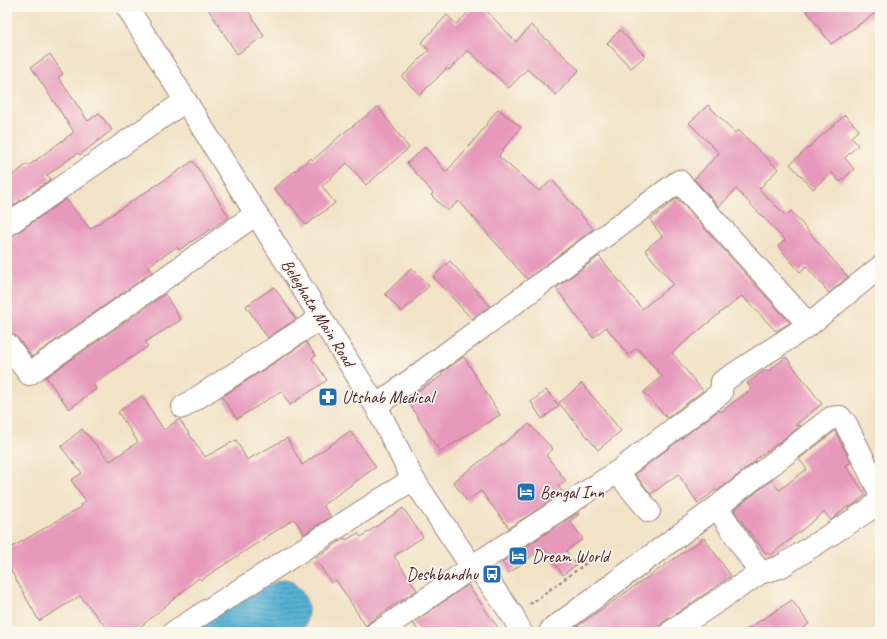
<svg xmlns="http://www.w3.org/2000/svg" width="887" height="639" font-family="Caveat,sans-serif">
	<defs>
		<pattern id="water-rules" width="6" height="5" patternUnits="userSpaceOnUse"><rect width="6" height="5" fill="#56b2d4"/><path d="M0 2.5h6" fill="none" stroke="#4990ac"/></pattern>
	</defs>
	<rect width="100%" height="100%" fill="#fbf7ec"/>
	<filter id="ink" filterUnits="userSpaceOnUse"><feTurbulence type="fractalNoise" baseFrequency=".025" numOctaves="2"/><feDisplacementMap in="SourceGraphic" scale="8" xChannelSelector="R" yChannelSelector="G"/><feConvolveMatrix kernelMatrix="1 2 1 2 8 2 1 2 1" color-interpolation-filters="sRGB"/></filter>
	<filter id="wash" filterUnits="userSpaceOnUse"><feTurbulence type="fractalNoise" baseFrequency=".012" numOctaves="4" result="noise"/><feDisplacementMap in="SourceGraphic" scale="16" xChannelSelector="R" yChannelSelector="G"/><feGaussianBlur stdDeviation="0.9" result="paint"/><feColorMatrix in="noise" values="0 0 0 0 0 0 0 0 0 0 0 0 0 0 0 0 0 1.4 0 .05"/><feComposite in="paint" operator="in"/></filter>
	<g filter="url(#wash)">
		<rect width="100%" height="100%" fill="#f2e3c7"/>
		<path fill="url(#water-rules)" stroke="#506880" d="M 285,579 C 297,582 308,597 308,610 C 308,617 305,625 304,632 L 195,632 L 204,623 L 258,589 Z"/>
		<g id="blocks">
			<g fill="#e799bb">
				<polygon points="207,7 246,7 264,36 237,54"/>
				<polygon points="474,7 483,7 516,42 531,25 579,70 556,95 527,69 509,88 468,50 449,70 447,68 420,95 402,77 429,50 421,43 447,15 456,24"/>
				<polygon points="804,7 880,7 880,10 831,44"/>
				<polygon points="620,30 645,56 631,68 607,43"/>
				<polygon points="50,54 63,74 58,77 88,121 99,113 112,130 80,155 78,153 47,175 51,179 7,210 7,180 27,164 28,166 74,132 31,67"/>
				<polygon points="708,105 735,133 738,130 778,169 759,189 786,216 791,211 848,277 829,293 806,266 800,272 778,246 785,240 736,189 719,207 694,179 719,153 689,123"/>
				<polygon points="378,107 409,148 366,185 347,163 322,186 335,203 306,225 290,204 288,205 274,188 311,158 313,160 342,134"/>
				<polygon points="498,109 521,127 499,155 500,156 499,157 539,191 552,180 593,229 527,279 459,201 447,211 431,195 433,193 407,163 425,147 446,172 477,137"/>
				<polygon points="845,115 859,130 851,137 858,145 845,158 854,169 840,182 831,172 813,189 790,164"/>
				<polygon points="193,161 229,217 179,250 177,247 148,266 152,272 32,357 17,337 7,331 7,237 14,235 66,199 90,229"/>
				<polygon points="677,198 790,323 776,331 742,296 726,309 726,308 672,353 703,391 667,418 644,392 662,376 637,348 628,355 606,327 593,338 556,288 599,256 642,309 673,284 645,250 662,236 650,220"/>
				<polygon points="450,261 490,306 472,319 433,277"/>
				<polygon points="412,268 429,286 402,312 385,294"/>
				<polygon points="274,287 296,319 268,338 246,306"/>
				<polygon points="165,294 181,320 145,342 148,346 93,384 96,389 69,409 46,377"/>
				<polygon points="306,342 316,356 312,358 327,380 290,405 281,391 237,419 222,397"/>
				<polygon points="464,357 500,415 440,452 406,399 443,375 441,373"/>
				<polygon points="786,357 822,404 795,425 801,426 755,460 756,461 717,491 716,490 698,503 678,474 651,494 635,474 719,410 721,412 751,389 747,383 765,370 767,372"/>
				<polygon points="582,383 621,431 598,450 559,403"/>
				<polygon points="546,390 559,406 542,419 531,402"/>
				<polygon points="142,396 164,430 179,419 205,457 236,440 247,460 287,438 302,465 350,431 376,467 323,505 331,517 304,534 294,519 201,580 199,578 134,632 110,632 80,596 39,621 7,563 7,550 81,507 80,505 86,501 71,480 82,473 61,447 82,429 110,461 138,442 118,412"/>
				<polygon points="529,424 553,449 546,455 566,481 558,486 563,493 509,528 481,491 467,501 453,482"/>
				<polygon points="835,431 851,462 846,466 866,495 849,508 848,506 831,520 824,512 771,555 765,552 746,528 734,510 772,480 779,490 807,469 799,459"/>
				<polygon points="403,508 423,537 394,556 417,590 371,621 366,626 336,580 331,583 315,558 345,538 346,540 358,533 361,537"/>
				<polygon points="577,513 579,514 570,521 583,539 566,551 576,565 563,575 543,548 509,573 502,562"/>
				<polygon points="704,538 731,576 664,622 652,632 569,632"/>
				<polygon points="468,585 501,632 419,632 413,623"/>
				<polygon points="792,600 809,624 797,632 743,632"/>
			</g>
		</g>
	</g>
	<g filter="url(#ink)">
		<use href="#blocks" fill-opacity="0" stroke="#9e8179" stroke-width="1"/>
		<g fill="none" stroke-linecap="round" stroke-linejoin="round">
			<defs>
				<g id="minor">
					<polyline points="7,225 185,101"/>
					<polyline points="7,344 29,374 256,214"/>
					<polyline points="376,406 679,181 809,325"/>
					<polyline points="183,407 321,318"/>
					<polyline points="617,472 649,511"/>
					<polyline points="476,564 617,472 721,393 722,382 809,325 880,267"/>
					<polyline points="551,630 717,507"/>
					<polyline points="174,632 413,479"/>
					<polyline points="377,632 386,627 472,567"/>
					<polyline points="671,632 760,573 780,567 872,508 879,500 879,491 846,424 840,417 831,418 717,507 760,573"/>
				</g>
				<polyline id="major" points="127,7 376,406 413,479 472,567 476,564 513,616 521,632"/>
			</defs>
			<use href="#minor" stroke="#9e8179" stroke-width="24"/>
			<use href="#major" stroke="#9e8179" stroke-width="24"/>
			<polyline stroke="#9e8179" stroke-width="2.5" stroke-dasharray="3 3" stroke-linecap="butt" points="530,604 596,556"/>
			<use href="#minor" stroke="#fff" stroke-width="22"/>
			<use href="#major" stroke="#fff" stroke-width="22"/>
		</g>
	</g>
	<defs>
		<symbol id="pharmacy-square" viewBox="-11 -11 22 22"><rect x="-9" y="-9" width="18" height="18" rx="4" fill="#1f6fb2" stroke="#fbf7ec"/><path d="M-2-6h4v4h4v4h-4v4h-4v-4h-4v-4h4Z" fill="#fff"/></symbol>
		<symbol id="hotel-square" viewBox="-11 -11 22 22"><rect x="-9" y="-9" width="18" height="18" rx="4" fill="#1f6fb2" stroke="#fbf7ec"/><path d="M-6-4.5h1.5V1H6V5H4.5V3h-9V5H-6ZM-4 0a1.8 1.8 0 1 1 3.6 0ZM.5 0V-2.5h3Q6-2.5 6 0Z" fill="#fff"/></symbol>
		<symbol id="bus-square" viewBox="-11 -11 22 22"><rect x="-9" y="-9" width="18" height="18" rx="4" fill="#1f6fb2" stroke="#fbf7ec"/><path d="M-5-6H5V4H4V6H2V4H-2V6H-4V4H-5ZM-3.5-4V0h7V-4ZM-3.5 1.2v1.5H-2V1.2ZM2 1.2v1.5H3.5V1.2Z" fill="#fff"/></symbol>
	</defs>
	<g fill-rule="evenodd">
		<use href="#pharmacy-square" x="317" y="386" width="22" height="22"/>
		<use href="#hotel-square" x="515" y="481" width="22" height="22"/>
		<use href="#hotel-square" x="507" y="545" width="22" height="22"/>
		<use href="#bus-square" x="481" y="563" width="22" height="22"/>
	</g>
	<g text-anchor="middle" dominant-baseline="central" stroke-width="3.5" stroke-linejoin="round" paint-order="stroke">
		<g font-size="17" fill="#4a1f2b" stroke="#fbf7ec">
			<text transform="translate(318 313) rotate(58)">Beleghata Main Road</text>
		</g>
		<g font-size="17" fill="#4a1f2b" stroke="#fbf7ec" text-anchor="start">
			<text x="342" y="397">Utshab Medical</text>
			<text x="540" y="492">Bengal Inn</text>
			<text x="532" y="556">Dream World</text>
			<text x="478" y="574" text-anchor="end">Deshbandhu</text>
		</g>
	</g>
	<rect width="887" height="639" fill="none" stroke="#fbf7ec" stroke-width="24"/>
</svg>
